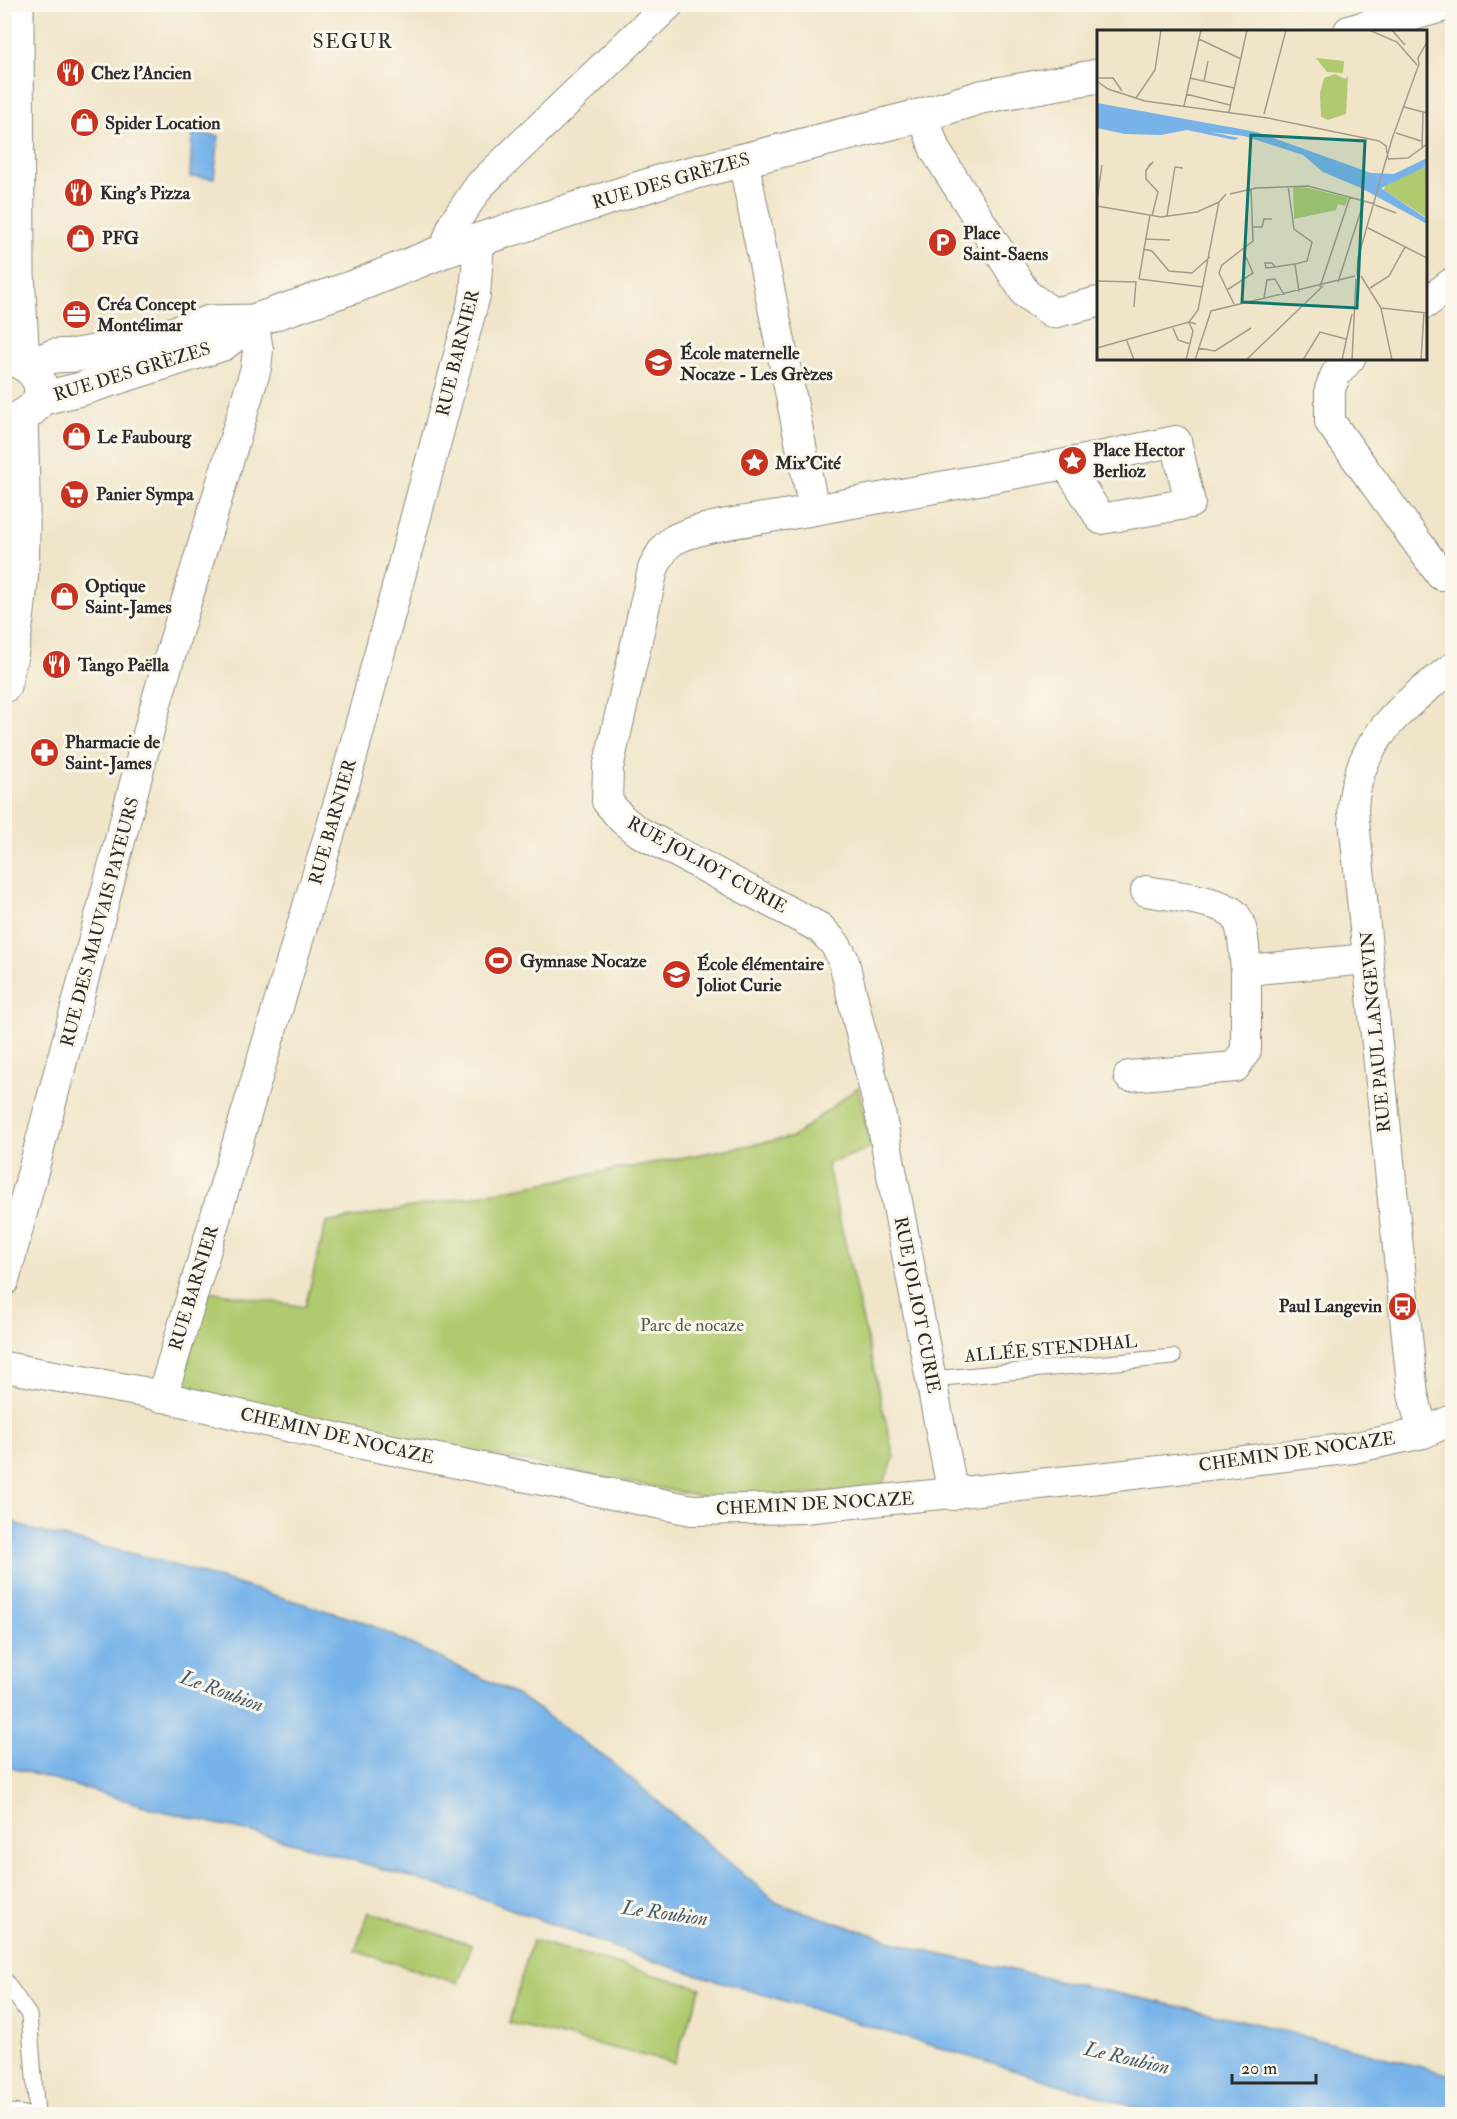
<svg xmlns="http://www.w3.org/2000/svg" width="1457" height="2119" font-family="'IM FELL Double Pica',serif">
	<rect width="100%" height="100%" fill="#fbf7ec"/>
	<filter id="ink" filterUnits="userSpaceOnUse"><feTurbulence type="fractalNoise" baseFrequency=".0167" numOctaves="2"/><feDisplacementMap in="SourceGraphic" scale="12" xChannelSelector="R" yChannelSelector="G"/><feConvolveMatrix kernelMatrix="1 2 1 2 8 2 1 2 1" color-interpolation-filters="sRGB"/></filter>
	<filter id="wash" filterUnits="userSpaceOnUse"><feTurbulence type="fractalNoise" baseFrequency=".008" numOctaves="4" result="noise"/><feDisplacementMap in="SourceGraphic" scale="24" xChannelSelector="R" yChannelSelector="G"/><feGaussianBlur stdDeviation="1.35" result="paint"/><feColorMatrix in="noise" values="0 0 0 0 0 0 0 0 0 0 0 0 0 0 0 0 0 1.4 0 .05"/><feComposite in="paint" operator="in"/></filter>
	<g filter="url(#wash)">
		<rect width="100%" height="100%" fill="#f0e5c9"/>
		<g fill="#b1ca70" stroke="#6e7a4e" stroke-width="1.5">
			<polygon points="858,1087 871,1148 827,1164 894,1458 882,1487 729,1502 179,1393 209,1291 305,1307 326,1223 793,1137"/>
			<polygon points="369,1912 472,1945 458,1983 355,1951"/>
			<polygon points="532,1940 701,1988 674,2063 509,2023"/>
		</g>
		<g fill="#77b3e9" stroke="#516f8a" stroke-width="1.5">
			<polygon points="192,133 219,136 214,178 190,177"/>
			<polygon points="5,1518 29,1529 150,1558 364,1622 518,1695 614,1764 777,1903 920,1950 1254,2023 1452,2075 1452,2114 1167,2114 1138,2108 649,1960 481,1898 295,1843 159,1810 5,1766"/>
		</g>
	</g>
	<g filter="url(#ink)">
		<g fill="none" stroke-linecap="round" stroke-linejoin="round">
			<defs>
				<g id="service">
					<polyline points="932,1379 1173,1357"/>
					<polyline points="4,1979 29,2015 37,2114"/>
					<polyline points="4,2111 25,2114"/>
				</g>
				<g id="minor">
					<polyline points="923,115 935,150 1026,294 1053,313 1098,302"/>
					<path d="M 743,159 L 814,510 C 779,517 702,524 674,540 C 664,545 658,559 653,569 L 608,768 L 607,801 L 622,819 L 637,831 L 820,928 L 835,944 L 843,958 L 880,1112 L 953,1495"/>
					<polyline points="444,251 454,223 480,185 669,4"/>
					<polyline points="1426,303 1452,283"/>
					<polyline points="1350,358 1336,374 1330,389 1330,422 1441,575"/>
					<polyline points="814,510 1066,464 1101,519 1190,503 1176,441 1066,464"/>
					<path d="M 1146,891 C 1167,895 1222,900 1235,915 C 1245,928 1244,954 1246,970"/>
					<polyline points="1129,1076 1235,1067 1246,1050 1246,970 1368,959"/>
					<polyline points="4,1281 158,696 256,368 258,350 253,321"/>
					<polyline points="4,1367 143,1392 358,1443 692,1510 804,1508 1108,1477 1353,1448 1423,1433 1452,1420"/>
					<polyline points="162,1397 347,775 475,295 479,242"/>
					<path d="M 1423,1433 L 1413,1394 L 1353,811 C 1355,744 1402,705 1452,668"/>
				</g>
				<g id="tertiary">
					<polyline points="1350,32 1447,4"/>
					<polyline points="28,367 53,356 77,355 140,344 210,322 253,321 356,286 444,251 668,179 923,115 981,97 1098,76"/>
					<polyline points="39,399 81,389 223,344 253,321"/>
				</g>
				<g id="secondary">
					<polyline points="17,4 18,274 23,363"/>
					<path d="M 4,359 C 23,359 48,378 39,400 C 33,413 17,419 4,425"/>
					<path d="M 4,686 C 28,594 24,511 21,417"/>
				</g>
			</defs>
			<use href="#service" stroke="#8e887a" stroke-width="17"/>
			<use href="#minor" stroke="#8e887a" stroke-width="32"/>
			<use href="#tertiary" stroke="#8e887a" stroke-width="35"/>
			<use href="#secondary" stroke="#8e887a" stroke-width="35"/>
			<use href="#service" stroke="#fff" stroke-width="15"/>
			<use href="#minor" stroke="#fff" stroke-width="30"/>
			<use href="#tertiary" stroke="#fff" stroke-width="33"/>
			<use href="#secondary" stroke="#fff" stroke-width="33"/>
		</g>
	</g>
	<defs>
		<symbol id="restaurant-disc" viewBox="-11 -11 22 22"><circle r="9.5" fill="#c8321e" stroke="#fbf7ec"/><path d="M-5-6h1v4h1v-4h1v4h1v-4h1v5L-1.5 .5V6h-2V.5L-5-1ZM5-6V6H3V1.5H1.5Q1.5-4 5-6Z" fill="#fff"/></symbol>
		<symbol id="shop-disc" viewBox="-11 -11 22 22"><circle r="9.5" fill="#c8321e" stroke="#fbf7ec"/><path d="M-5-2.5h2.3a2.7 3.5 0 0 1 5.4 0H5L5.5 6h-11ZM-1.5-2.5h3a1.5 2.3 0 0 0-3 0Z" fill="#fff"/></symbol>
		<symbol id="parking-disc" viewBox="-11 -11 22 22"><circle r="9.5" fill="#c8321e" stroke="#fbf7ec"/><path d="M-3.5-5.5H1a3.5 3.5 0 0 1 0 7H-1V5.5H-3.5ZM-1-3.4V-.6H.8a1.4 1.4 0 0 0 0-2.8Z" fill="#fff"/></symbol>
		<symbol id="office-disc" viewBox="-11 -11 22 22"><circle r="9.5" fill="#c8321e" stroke="#fbf7ec"/><path d="M-6-3h4V-5.5h4V-3h4V5H-6ZM-1-4.5V-3h2v-1.5ZM-6 0V1H6V0Z" fill="#fff"/></symbol>
		<symbol id="school-disc" viewBox="-11 -11 22 22"><circle r="9.5" fill="#c8321e" stroke="#fbf7ec"/><path d="M0-5L7-2L0 1L-7-2ZM-4 1L0 2.5L4 1V4Q0 6-4 4Z" fill="#fff"/></symbol>
		<symbol id="sight-disc" viewBox="-11 -11 22 22"><circle r="9.5" fill="#c8321e" stroke="#fbf7ec"/><path d="M0-6L1.8-2.2L6-1.7L2.9 1.2L3.7 5.4L0 3.3L-3.7 5.4L-2.9 1.2L-6-1.7L-1.8-2.2Z" fill="#fff"/></symbol>
		<symbol id="supermarket-disc" viewBox="-11 -11 22 22"><circle r="9.5" fill="#c8321e" stroke="#fbf7ec"/><path d="M-6-5.5h2.5l.6 2H6L4.5 2H-2.5L-4.4-4H-6ZM-1.5 3.2a1.3 1.3 0 1 0 .1 0ZM3 3.2a1.3 1.3 0 1 0 .1 0Z" fill="#fff"/></symbol>
		<symbol id="pharmacy-disc" viewBox="-11 -11 22 22"><circle r="9.5" fill="#c8321e" stroke="#fbf7ec"/><path d="M-2-6h4v4h4v4h-4v4h-4v-4h-4v-4h4Z" fill="#fff"/></symbol>
		<symbol id="stadium-disc" viewBox="-11 -11 22 22"><circle r="9.5" fill="#c8321e" stroke="#fbf7ec"/><path d="M0-5a6.5 5 0 1 0 0 10a6.5 5 0 1 0 0-10ZM-3.5-1.8h7v3.6h-7Z" fill="#fff"/></symbol>
		<symbol id="bus-disc" viewBox="-11 -11 22 22"><circle r="9.5" fill="#c8321e" stroke="#fbf7ec"/><path d="M-5-6H5V4H4V6H2V4H-2V6H-4V4H-5ZM-3.5-4V0h7V-4ZM-3.5 1.2v1.5H-2V1.2ZM2 1.2v1.5H3.5V1.2Z" fill="#fff"/></symbol>
	</defs>
	<g fill-rule="evenodd">
		<use href="#restaurant-disc" x="54" y="56" width="33" height="33"/>
		<use href="#shop-disc" x="68" y="106" width="33" height="33"/>
		<use href="#restaurant-disc" x="62" y="176" width="33" height="33"/>
		<use href="#shop-disc" x="64" y="222" width="33" height="33"/>
		<use href="#parking-disc" x="926" y="226" width="33" height="33"/>
		<use href="#office-disc" x="60" y="298" width="33" height="33"/>
		<use href="#school-disc" x="642" y="346" width="33" height="33"/>
		<use href="#shop-disc" x="60" y="420" width="33" height="33"/>
		<use href="#sight-disc" x="1056" y="444" width="33" height="33"/>
		<use href="#sight-disc" x="738" y="446" width="33" height="33"/>
		<use href="#supermarket-disc" x="58" y="478" width="33" height="33"/>
		<use href="#shop-disc" x="48" y="580" width="33" height="33"/>
		<use href="#restaurant-disc" x="40" y="648" width="33" height="33"/>
		<use href="#pharmacy-disc" x="28" y="736" width="33" height="33"/>
		<use href="#stadium-disc" x="482" y="944" width="33" height="33"/>
		<use href="#school-disc" x="660" y="958" width="33" height="33"/>
		<use href="#bus-disc" x="1386" y="1290" width="33" height="33"/>
	</g>
	<g text-anchor="middle" dominant-baseline="central" stroke-width="6" stroke-linejoin="round" paint-order="stroke">
		<g font-size="18" font-weight="bold" fill="#2b2b2b" stroke="#fbf7ec" text-anchor="start">
			<text x="91" y="73">Chez l'Ancien</text>
			<text x="105" y="123">Spider Location</text>
			<text x="100" y="193">King's Pizza</text>
			<text x="963" y="233">Place<tspan x="963" dy="21">Saint-Saens</tspan></text>
			<text x="102" y="238">PFG</text>
			<text x="97" y="304">Créa Concept<tspan x="97" dy="21">Montélimar</tspan></text>
			<text x="680" y="353">École maternelle<tspan x="680" dy="21">Nocaze - Les Grèzes</tspan></text>
			<text x="97" y="437">Le Faubourg</text>
			<text x="1093" y="450">Place Hector<tspan x="1093" dy="21">Berlioz</tspan></text>
			<text x="775" y="463">Mix'Cité</text>
			<text x="96" y="494">Panier Sympa</text>
			<text x="85" y="586">Optique<tspan x="85" dy="21">Saint-James</tspan></text>
			<text x="78" y="665">Tango Paëlla</text>
			<text x="65" y="742">Pharmacie de<tspan x="65" dy="21">Saint-James</tspan></text>
			<text x="520" y="961">Gymnase Nocaze</text>
			<text x="697" y="964">École élémentaire<tspan x="697" dy="21">Joliot Curie</tspan></text>
			<text x="1382" y="1306" text-anchor="end">Paul Langevin</text>
		</g>
		<g font-size="18" fill="#2b2b2b" stroke="#fbf7ec">
			<text transform="translate(671 181) rotate(-16)">RUE DES GRÈZES</text>
			<text transform="translate(458 353) rotate(-76)">RUE BARNIER</text>
			<text transform="translate(132 372) rotate(-17)">RUE DES GRÈZES</text>
			<text transform="translate(333 822) rotate(-74)">RUE BARNIER</text>
			<text transform="translate(707 865) rotate(29)">RUE JOLIOT CURIE</text>
			<text transform="translate(100 922) rotate(-75)">RUE DES MAUVAIS PAYEURS</text>
			<text transform="translate(1376 1032) rotate(-95)">RUE PAUL LANGEVIN</text>
			<text transform="translate(194 1288) rotate(-73)">RUE BARNIER</text>
			<text transform="translate(917 1305) rotate(79)">RUE JOLIOT CURIE</text>
			<text transform="translate(1051 1349) rotate(-5)">ALLÉE STENDHAL</text>
			<text transform="translate(337 1436) rotate(13)">CHEMIN DE NOCAZE</text>
			<text transform="translate(1297 1452) rotate(-8)">CHEMIN DE NOCAZE</text>
			<text transform="translate(815 1504) rotate(-3)">CHEMIN DE NOCAZE</text>
		</g>
		<g font-size="18" fill="#535b40" stroke="#fbf7ec">
			<text x="692" y="1325">Parc de nocaze</text>
		</g>
		<g font-size="20" letter-spacing="1.5" fill="#2b2b2b" stroke="#fbf7ec">
			<text x="353" y="41">SEGUR</text>
		</g>
		<g font-size="20" font-style="italic" fill="#465b6e" stroke="#fbf7ec">
			<text transform="translate(222 1691) rotate(20)">Le Roubion</text>
			<text transform="translate(665 1913) rotate(8)">Le Roubion</text>
			<text transform="translate(1127 2058) rotate(13)">Le Roubion</text>
		</g>
	</g>
	<g transform="translate(1097 30)">
		<rect width="330" height="330" fill="#f0e5c9"/>
		<path d="M 219,28 L 247,31 L 246,43 L 230,42 ZM 238,44 L 248,49 L 251,46 L 249,84 L 231,90 L 224,87 L 223,63 L 227,48 ZM 330,136 L 330,188 L 287,160 L 288,155 ZM 196,157 L 208,157 L 251,168 L 248,176 L 241,174 L 239,180 L 197,189 Z" fill="#b1ca70"/>
		<path d="M 0,73 L 160,102 L 274,143 L 297,144 L 330,128 L 328,137 L 284,158 L 330,189 L 330,194 L 264,158 L 226,142 L 206,125 L 147,106 L 113,102 L 142,108 L 137,110 L 90,100 L 64,105 L 28,104 L 0,98 Z" fill="#77b3e9"/>
		<path fill="none" stroke="#a19b8a" stroke-width="1.5" d="M 272,0 L 300,12 L 320,35M 295,0 L 308,15M 102,9 L 144,29M 322,34 L 321,28 L 330,12M 1,48 L 16,48 L 25,61M 93,48 L 137,58M 0,51 L 11,59 L 48,71 L 171,88 L 282,111 L 289,116 L 291,128M 107,51 L 111,31M 89,64 L 133,75M 39,68 L 58,40 L 64,0M 87,76 L 104,0M 307,77 L 330,83M 132,82 L 150,0M 167,84 L 189,0M 299,103 L 324,111M 325,119 L 326,82M 291,129 L 311,128 L 330,114M 51,136 L 56,132 L 49,140 L 49,149 L 61,162 L 55,186M 191,156 L 197,199 L 215,212 L 210,231 L 198,234 L 202,262M 133,164 L 159,158 L 211,156 L 278,174M 0,170 L 5,135M 278,175 L 299,183M 0,176 L 64,187 L 100,182 L 122,172M 70,186 L 78,137 L 86,138M 156,197 L 165,197 L 167,189 L 175,189M 271,198 L 330,228M 48,209 L 73,210M 46,219 L 55,221 L 72,241 L 95,243 L 113,227M 178,237 L 169,238 L 168,233 L 175,233 L 178,237 L 198,234M 260,245 L 261,228 L 295,109 L 322,34M 264,246 L 284,278 L 295,330M 42,249 L 53,185M 42,249 L 106,257M 0,251 L 38,252M 241,252 L 267,171M 223,257 L 253,167M 273,258 L 292,246 L 308,217M 130,260 L 156,243 L 149,227M 167,268 L 170,250 L 178,249 L 187,265M 137,274 L 122,243 L 125,235 L 156,211 L 154,159M 37,277 L 39,251M 284,278 L 330,283M 92,292 L 101,280 L 122,172 L 129,164M 76,298 L 81,310 L 93,314M 30,311 L 37,330M 0,318 L 92,292 L 99,294M 101,318 L 118,321 L 154,298M 89,330 L 96,301 L 92,293M 98,330 L 114,281 L 258,246M 149,330 L 226,256M 206,330 L 223,302 L 249,309M 245,330 L 255,284M 255,330 L 259,249M 324,330 L 327,282"/>
		<path fill="#0f766e" fill-opacity="0.15" stroke="#0f766e" stroke-width="3" d="M 154,105 L 268,111 L 260,278 L 145,272 Z"/>
		<rect width="330" height="330" fill="none" stroke="#2b2b2b" stroke-width="3"/>
	</g>
	<rect width="1457" height="2119" fill="none" stroke="#fbf7ec" stroke-width="24"/>
	<path d="M1232 2074v9h84v-9" fill="none" stroke="#2b2b2b" stroke-width="3"/>
	<text x="1241" y="2074" font-size="18" fill="#2b2b2b" stroke="#fbf7ec" stroke-width="4.5" paint-order="stroke">20 m</text>
</svg>
